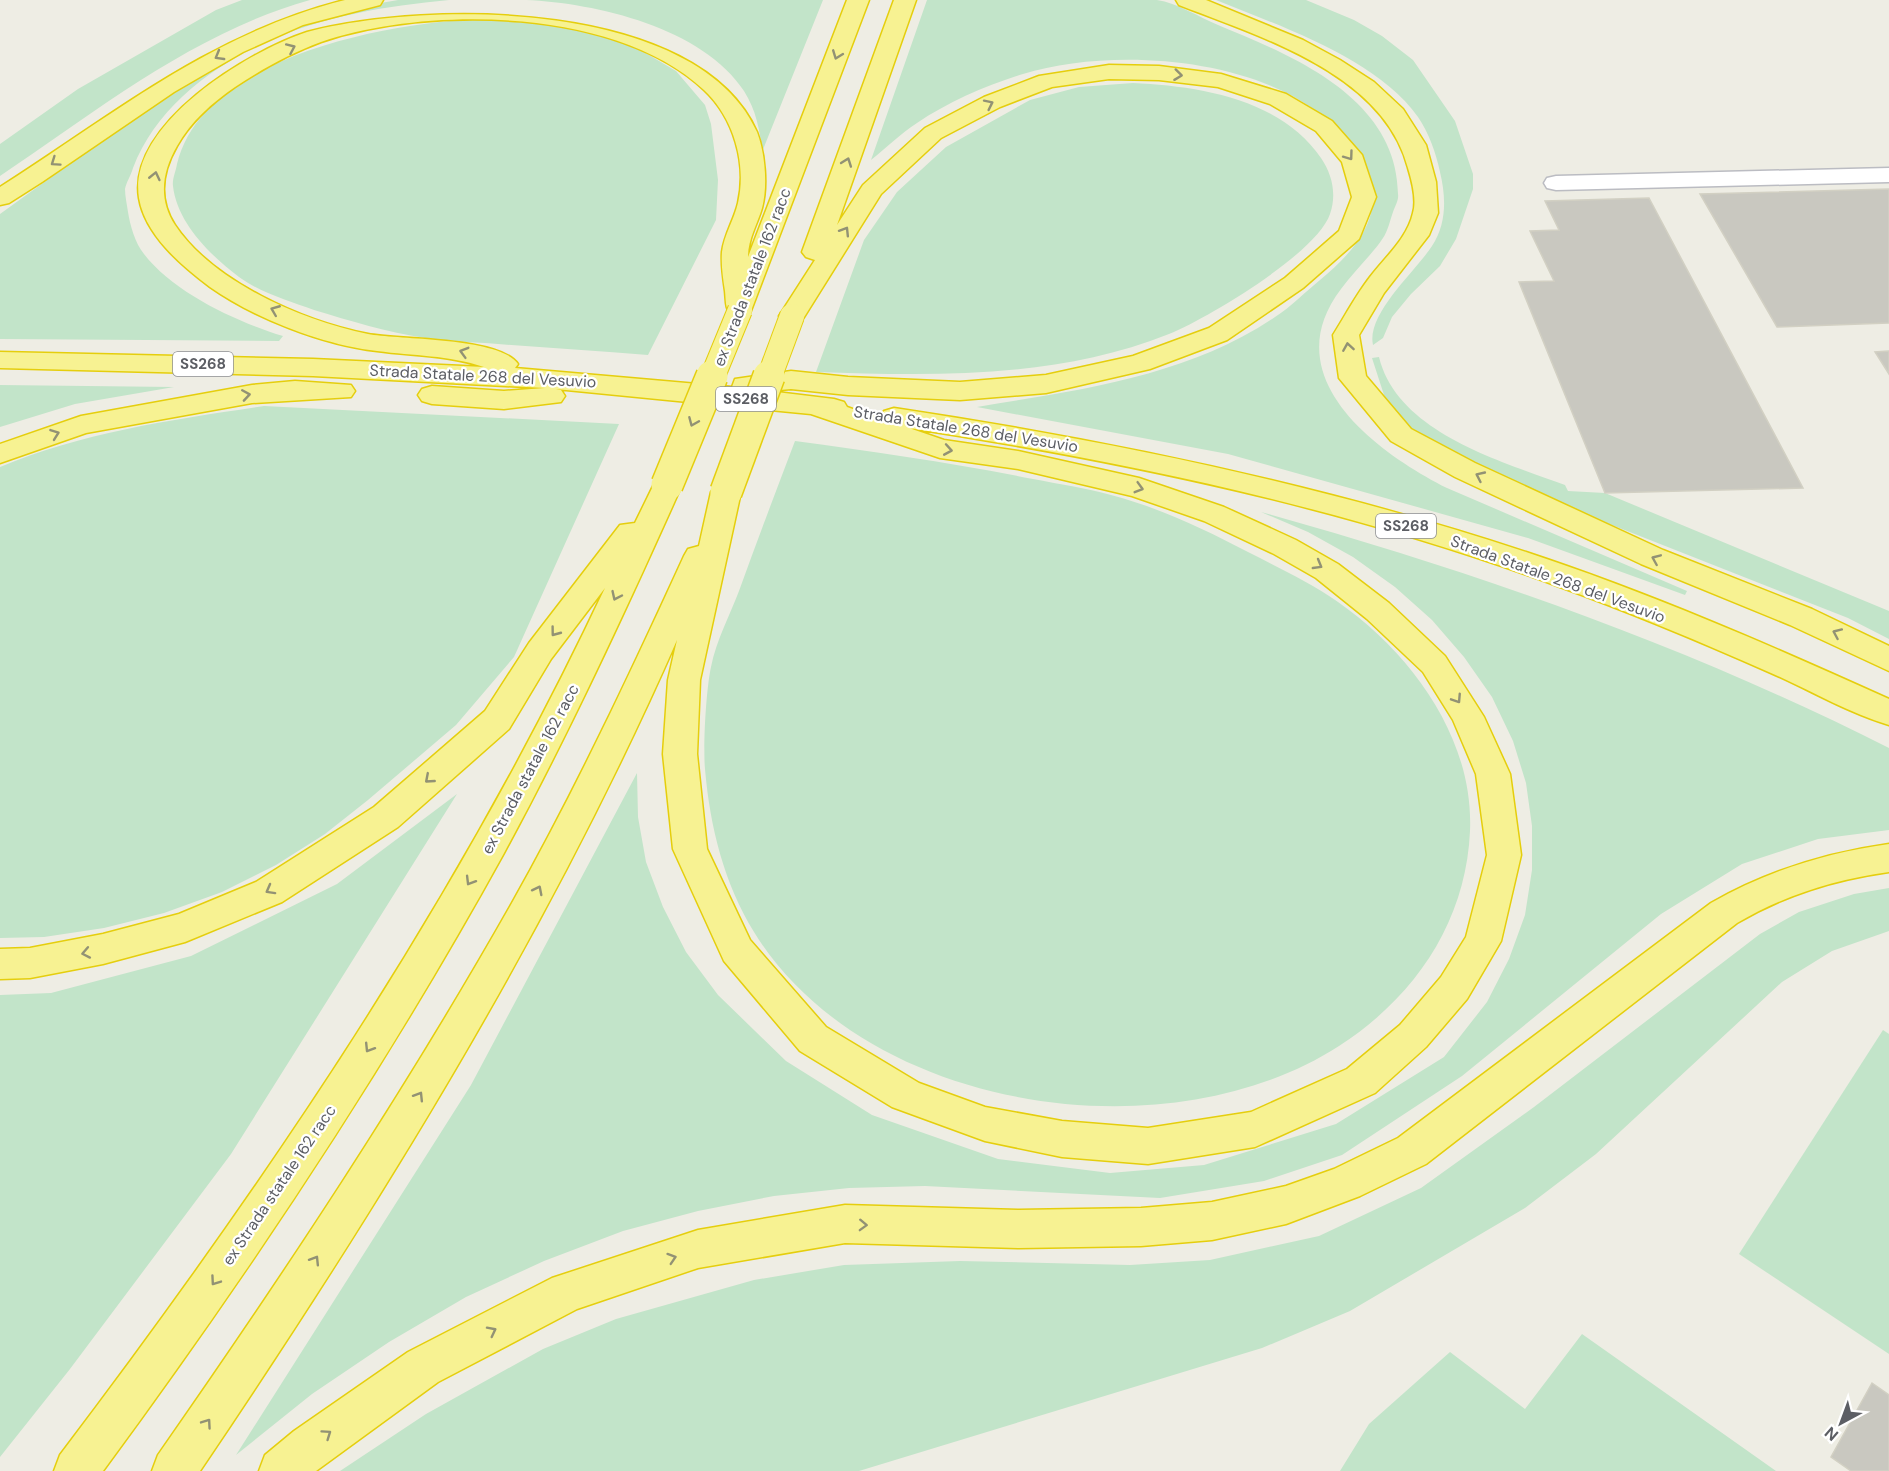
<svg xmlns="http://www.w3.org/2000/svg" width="1889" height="1471" font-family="'DM Sans',sans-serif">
	<rect width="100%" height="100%" fill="#eeede4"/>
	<g fill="#c2e4c9">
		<path d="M 242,0 L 310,0 C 195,32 98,110 0,176 L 0,144 L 78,89 L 216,10 Z"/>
		<path d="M 398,0 L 449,0 C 386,6 322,16 264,43 C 209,68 155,110 133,168 C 131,175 126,183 125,189 C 125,196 127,205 128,212 C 130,225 135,243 144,254 C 174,293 237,322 283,336 L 279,341 L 0,339 L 0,214 L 147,108 L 275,34 L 364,6 Z"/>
		<path d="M 526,0 L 823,0 L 762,152 C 760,130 756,110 744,91 C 703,28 596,3 526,0 Z"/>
		<path d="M 927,0 C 980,0 1033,0 1087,0 C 1109,0 1135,0 1157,0 C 1177,3 1199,17 1218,25 C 1293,56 1397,98 1398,194 C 1399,200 1395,206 1393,212 C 1390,220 1388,231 1383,238 C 1371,256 1354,271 1341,289 C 1274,377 1376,452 1447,488 L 1687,591 L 1685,595 L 1528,538 L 1228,454 L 977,407 C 1079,390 1186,377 1275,317 C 1291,307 1305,292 1320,280 C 1345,259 1373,232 1373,197 C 1372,174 1361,158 1347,140 C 1281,57 1117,45 1023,74 C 987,85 948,102 917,123 C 900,134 886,148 871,160 Z"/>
		<path d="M 1216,0 L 1306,0 L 1354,20 L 1382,36 L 1413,60 L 1455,121 L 1473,174 L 1473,189 L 1456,239 L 1440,266 L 1411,294 L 1392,317 L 1383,338 L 1373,345 C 1366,314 1416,271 1432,246 C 1447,223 1446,197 1440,172 C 1436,153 1429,133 1418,117 C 1377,59 1280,26 1216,0 Z"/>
		<path d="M 476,19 L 511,19 L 576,27 L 632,45 L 676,71 L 705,105 L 711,124 L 718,180 L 716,220 L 648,355 C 598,351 548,348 498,344 C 474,342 449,342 425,338 C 387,332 350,321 314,310 C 289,301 261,293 239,277 C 211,256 177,223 173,186 C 172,179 176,171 177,164 C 203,57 383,24 476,19 Z"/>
		<path d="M 1133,83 C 1199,86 1281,99 1321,158 C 1332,174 1337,194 1330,214 C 1317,253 1208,318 1169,334 C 1056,379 935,376 816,372 L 864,240 L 897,192 L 946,147 L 1030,100 L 1079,87 Z"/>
		<path d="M 1379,357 C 1397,432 1500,461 1565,485 L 1568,491 L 1605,493 L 1889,611 L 1889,639 L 1848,618 L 1546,499 L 1430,444 L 1402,422 L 1384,395 L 1372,358 Z"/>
		<polygon points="0,385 174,387 75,404 0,427"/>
		<path d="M 264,406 L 619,424 L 514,657 L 456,725 L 368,800 L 325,834 L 276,865 L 222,892 L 164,913 L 104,928 L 44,937 L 0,938 L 0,467 C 83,432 176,419 264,406 Z"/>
		<path d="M 795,441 C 875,452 954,463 1033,479 C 1059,484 1086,488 1111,495 C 1160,508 1204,529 1248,552 C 1279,568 1310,582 1338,602 C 1411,653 1474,738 1470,831 C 1466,922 1415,997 1339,1046 C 1167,1157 865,1112 754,932 C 724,883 710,827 705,769 C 703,746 706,690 711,667 C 716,641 730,615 739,591 C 757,541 776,491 795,441 Z"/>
		<path d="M 1261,512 C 1477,572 1689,647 1889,748 L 1889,830 L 1818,839 L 1742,864 L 1661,914 L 1462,1076 L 1342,1155 L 1264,1181 L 1160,1198 L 925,1186 L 849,1188 L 774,1196 L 698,1211 L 623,1231 L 544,1261 L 466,1297 L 389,1342 L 312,1394 L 236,1455 L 471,1085 L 637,773 L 638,817 L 646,862 L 663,907 L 686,952 L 718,995 L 786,1061 L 872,1115 L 998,1159 L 1110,1173 L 1204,1165 L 1336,1124 L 1444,1057 L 1487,1002 L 1509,959 L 1525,915 L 1532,870 L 1532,826 L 1526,783 L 1513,741 L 1492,697 L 1464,657 L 1432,620 L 1395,587 L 1353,557 L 1308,532 Z"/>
		<polygon points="457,794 231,1154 70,1369 0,1457 0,995 51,993 191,956 337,884"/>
		<polygon points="1889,888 1889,931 1832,951 1782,982 1596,1154 1525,1208 1350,1311 1262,1348 859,1471 340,1471 426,1414 543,1349 616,1319 754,1280 844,1265 960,1261 1130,1265 1210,1260 1319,1236 1421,1188 1534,1107 1760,934 1799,912 1854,894"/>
		<polygon points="1883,1030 1889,1034 1889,1354 1739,1254"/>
		<polygon points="1582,1334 1776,1471 1340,1471 1369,1424 1450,1352 1525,1409"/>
	</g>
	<g fill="#c9c8c0" stroke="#d2d0c3" stroke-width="1.5">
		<polygon points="1889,189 1889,323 1777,327 1700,194"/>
		<polygon points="1649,198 1803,488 1605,493 1519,282 1554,281 1530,231 1559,230 1545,201"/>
		<polygon points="1889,351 1889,374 1875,352"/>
		<polygon points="1872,1383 1889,1395 1889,1471 1851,1471 1831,1457"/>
	</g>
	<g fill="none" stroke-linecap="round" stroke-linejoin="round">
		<defs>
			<polygon id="minor" points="1889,168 1889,182 1556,190 1547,188 1544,183 1547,178 1556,176"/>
			<g id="highway">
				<path d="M 345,0 L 383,0 L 380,5 L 303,25 L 243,52 L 174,92 L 42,182 L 9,203 L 0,205 L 0,187 C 113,115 212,33 345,0 Z"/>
				<path d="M 847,0 L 869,0 L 749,316 L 740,318 L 731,316 C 725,308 726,300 725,291 C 723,278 721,265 722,252 C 724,235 734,220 738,203 C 747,164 734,118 704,90 C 617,8 430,5 321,42 C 291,53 262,69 235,87 C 212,103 191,121 177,146 C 162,172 158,199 175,225 C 213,282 303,321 368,334 C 399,340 500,337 518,364 L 515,368 L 732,387 L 735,379 L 791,371 L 848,377 L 960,382 L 1046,375 L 1133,356 L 1209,328 L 1285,278 L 1339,231 L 1352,197 L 1342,162 L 1316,131 L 1270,104 L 1218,87 L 1159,80 L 1109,79 L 1052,87 L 1000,107 L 941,138 L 881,194 L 801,322 L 792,324 L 783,322 L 779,316 L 815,260 L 806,257 L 802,252 L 894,0 L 916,0 L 837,225 L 863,185 L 925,128 L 984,97 L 1039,76 L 1109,65 L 1159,66 L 1221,74 L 1286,94 L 1332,121 L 1362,155 L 1376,197 L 1359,239 L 1303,288 L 1227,340 L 1150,369 L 1046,393 L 960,400 L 848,395 L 791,389 L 768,391 L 834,399 L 844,402 L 847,407 L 881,419 L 884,411 L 894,408 C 1108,440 1320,484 1526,552 C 1650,593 1770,645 1889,699 L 1889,725 C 1848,713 1810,690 1771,673 C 1701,642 1632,613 1560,587 C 1351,509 1129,462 909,428 L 944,440 L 1018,451 L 1139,478 L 1224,507 L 1296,540 L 1338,564 L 1389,603 L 1445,656 L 1484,717 L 1510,774 L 1521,855 L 1501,941 L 1467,999 L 1426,1047 L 1375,1093 L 1255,1147 L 1148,1164 L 1062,1157 L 985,1141 L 892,1107 L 800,1051 L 724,961 L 719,950 L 673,849 L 663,754 L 668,680 L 677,640 C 548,933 379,1206 200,1471 L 152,1471 L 158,1455 C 283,1276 404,1094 512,903 C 575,791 630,674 684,556 L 688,549 L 699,546 L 711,492 L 716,485 L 726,482 L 736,485 L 741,492 L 700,680 L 697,754 L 707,849 L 750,940 L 826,1027 L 919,1083 L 985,1107 L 1062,1121 L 1148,1128 L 1251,1112 L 1347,1069 L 1400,1025 L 1441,977 L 1466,937 L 1487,855 L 1476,774 L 1453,720 L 1423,672 L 1367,619 L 1316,578 L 1274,554 L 1204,521 L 1132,496 L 1018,469 L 940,458 L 811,414 L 556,389 L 561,390 L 565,396 L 561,402 L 504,409 L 432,404 L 422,401 L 418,395 L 422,389 L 432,386 L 504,391 L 545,388 L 313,376 L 0,368 L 0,352 L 313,359 L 484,367 C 448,355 414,356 377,351 C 323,345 254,318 210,287 C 182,266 145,235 139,198 C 127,124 249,51 307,32 C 430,0 698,0 757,132 C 765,153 768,186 762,208 C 757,225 748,239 748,257 Z"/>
				<path d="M 1176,0 L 1206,0 L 1303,40 L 1340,60 L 1374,82 L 1403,109 L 1426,145 L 1436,182 L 1438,213 L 1429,235 L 1384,293 L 1359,335 L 1366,376 L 1411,429 L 1475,463 L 1663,550 L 1812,609 L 1889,646 L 1889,671 L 1790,625 L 1641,564 L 1455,477 L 1391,441 L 1339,378 L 1333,335 C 1345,316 1356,295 1370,277 C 1385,257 1407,239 1413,213 C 1417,200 1412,181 1408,168 C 1384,74 1261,37 1179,5 Z"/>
				<polygon points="295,381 351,385 355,391 351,397 252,403 86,433 0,463 0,444 81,416 252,385"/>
				<path d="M 667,475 L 677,478 L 682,485 C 626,610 569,733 504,853 C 385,1069 249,1273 103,1471 L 54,1471 L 60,1455 C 267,1182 459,899 605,588 L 551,659 L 509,729 L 398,827 L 282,902 L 185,942 L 103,964 L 30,978 L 0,979 L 0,949 L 30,948 L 103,934 L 179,914 L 256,882 L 374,807 L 485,711 L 529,643 L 620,525 L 635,523 L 657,478 Z"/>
				<path d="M 1889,844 L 1889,872 C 1833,880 1785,895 1737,923 L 1426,1164 L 1360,1196 L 1286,1224 L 1212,1240 L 1141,1246 L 1019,1248 L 845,1243 L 698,1268 L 577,1309 L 438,1382 L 316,1471 L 259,1471 L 265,1455 L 294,1431 L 408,1352 L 552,1278 L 698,1230 L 845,1205 L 1019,1210 L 1141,1208 L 1212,1202 L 1286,1186 L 1334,1169 L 1398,1138 L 1711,903 C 1767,871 1825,853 1889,844 Z"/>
			</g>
		</defs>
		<use href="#minor" stroke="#bbbcc2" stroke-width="3"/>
		<use href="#highway" stroke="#e5ce0d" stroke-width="3"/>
		<use href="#minor" fill="#fff" fill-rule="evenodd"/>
		<use href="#highway" fill="#f7f292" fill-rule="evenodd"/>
		<defs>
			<g id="highway-bridge-far1">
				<polyline points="712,378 740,310"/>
				<polyline points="769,378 792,316"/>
			</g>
			<g id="highway-bridge">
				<polyline points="667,485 712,376"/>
				<polyline points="726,492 769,376"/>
			</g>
		</defs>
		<use href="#highway-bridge-far1" stroke="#e5ce0d" stroke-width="26" stroke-linecap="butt"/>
		<use href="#highway-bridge" stroke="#e5ce0d" stroke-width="34" stroke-linecap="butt"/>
		<use href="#highway-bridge-far1" stroke="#f7f292" stroke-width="24"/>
		<use href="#highway-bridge" stroke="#f7f292" stroke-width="31"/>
	</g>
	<defs><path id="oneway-chevron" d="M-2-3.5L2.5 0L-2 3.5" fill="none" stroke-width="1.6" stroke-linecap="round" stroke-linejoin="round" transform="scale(1.5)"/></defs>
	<g stroke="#929274">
		<use href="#oneway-chevron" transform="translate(291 48) rotate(-24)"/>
		<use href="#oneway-chevron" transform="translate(837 55) rotate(111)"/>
		<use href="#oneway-chevron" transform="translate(219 56) rotate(150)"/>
		<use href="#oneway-chevron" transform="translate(1178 75) rotate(7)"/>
		<use href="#oneway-chevron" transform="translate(989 104) rotate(-26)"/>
		<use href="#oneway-chevron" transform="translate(1349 156) rotate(54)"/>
		<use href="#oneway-chevron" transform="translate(55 162) rotate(145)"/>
		<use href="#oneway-chevron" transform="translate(847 162) rotate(-70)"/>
		<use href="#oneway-chevron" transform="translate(155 176) rotate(-77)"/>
		<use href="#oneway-chevron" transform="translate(845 231) rotate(-58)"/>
		<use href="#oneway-chevron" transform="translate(275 310) rotate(-158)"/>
		<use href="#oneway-chevron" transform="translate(1348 347) rotate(-99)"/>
		<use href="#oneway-chevron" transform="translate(464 352) rotate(-164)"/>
		<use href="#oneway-chevron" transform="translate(246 395) rotate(-9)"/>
		<use href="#oneway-chevron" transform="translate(693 422) rotate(113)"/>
		<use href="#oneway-chevron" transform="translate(55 434) rotate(-20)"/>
		<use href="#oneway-chevron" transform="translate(948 450) rotate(10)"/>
		<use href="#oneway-chevron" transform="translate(1480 476) rotate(-155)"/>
		<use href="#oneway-chevron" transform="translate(1139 488) rotate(16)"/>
		<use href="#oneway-chevron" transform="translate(1656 559) rotate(-157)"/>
		<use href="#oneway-chevron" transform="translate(1318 565) rotate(30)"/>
		<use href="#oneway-chevron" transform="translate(616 596) rotate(115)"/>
		<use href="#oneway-chevron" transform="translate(555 632) rotate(127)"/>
		<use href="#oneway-chevron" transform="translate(1837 633) rotate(-156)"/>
		<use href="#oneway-chevron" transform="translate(1457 699) rotate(57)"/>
		<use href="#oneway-chevron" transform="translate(429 779) rotate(139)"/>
		<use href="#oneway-chevron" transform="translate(470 881) rotate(121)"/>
		<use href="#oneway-chevron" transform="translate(270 890) rotate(151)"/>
		<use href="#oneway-chevron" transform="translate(538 890) rotate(-63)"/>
		<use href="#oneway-chevron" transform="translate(86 953) rotate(169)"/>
		<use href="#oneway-chevron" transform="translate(369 1048) rotate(122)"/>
		<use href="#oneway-chevron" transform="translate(419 1096) rotate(-58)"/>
		<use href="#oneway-chevron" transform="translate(863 1225) rotate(2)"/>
		<use href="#oneway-chevron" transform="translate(672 1258) rotate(-18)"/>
		<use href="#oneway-chevron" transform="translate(315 1260) rotate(-58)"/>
		<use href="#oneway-chevron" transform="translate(215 1281) rotate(125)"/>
		<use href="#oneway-chevron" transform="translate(492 1331) rotate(-27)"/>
		<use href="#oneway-chevron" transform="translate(207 1423) rotate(-55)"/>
		<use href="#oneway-chevron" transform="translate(327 1434) rotate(-35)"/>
	</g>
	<g text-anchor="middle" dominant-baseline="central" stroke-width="4.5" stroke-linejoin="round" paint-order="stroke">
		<g fill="#fff" stroke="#8d8e92" stroke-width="1.5">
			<rect x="173" y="352" width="60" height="24" rx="4.5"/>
			<rect x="716" y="387" width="60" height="24" rx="4.5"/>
			<rect x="1376" y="514" width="60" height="24" rx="4.5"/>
		</g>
		<g font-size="15" font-weight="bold" fill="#5c5e64">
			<text x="203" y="364">SS268</text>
			<text x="746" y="399">SS268</text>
			<text x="1406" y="526">SS268</text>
		</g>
		<g font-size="16" fill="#5c5e64" stroke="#fff">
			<text transform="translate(752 277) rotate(-69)">ex Strada statale 162 racc</text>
			<text transform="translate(483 376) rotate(3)">Strada Statale 268 del Vesuvio</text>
			<text transform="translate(966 429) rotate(9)">Strada Statale 268 del Vesuvio</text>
			<text transform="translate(1558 579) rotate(20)">Strada Statale 268 del Vesuvio</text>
			<text transform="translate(530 769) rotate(-62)">ex Strada statale 162 racc</text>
			<text transform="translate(279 1185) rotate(-56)">ex Strada statale 162 racc</text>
		</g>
	</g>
	<g transform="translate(1841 1423) rotate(221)" stroke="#ffffff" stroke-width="4.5" paint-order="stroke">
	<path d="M0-4.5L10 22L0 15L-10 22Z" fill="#5c5e64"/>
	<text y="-9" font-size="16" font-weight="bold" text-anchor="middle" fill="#5c5e64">N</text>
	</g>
</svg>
